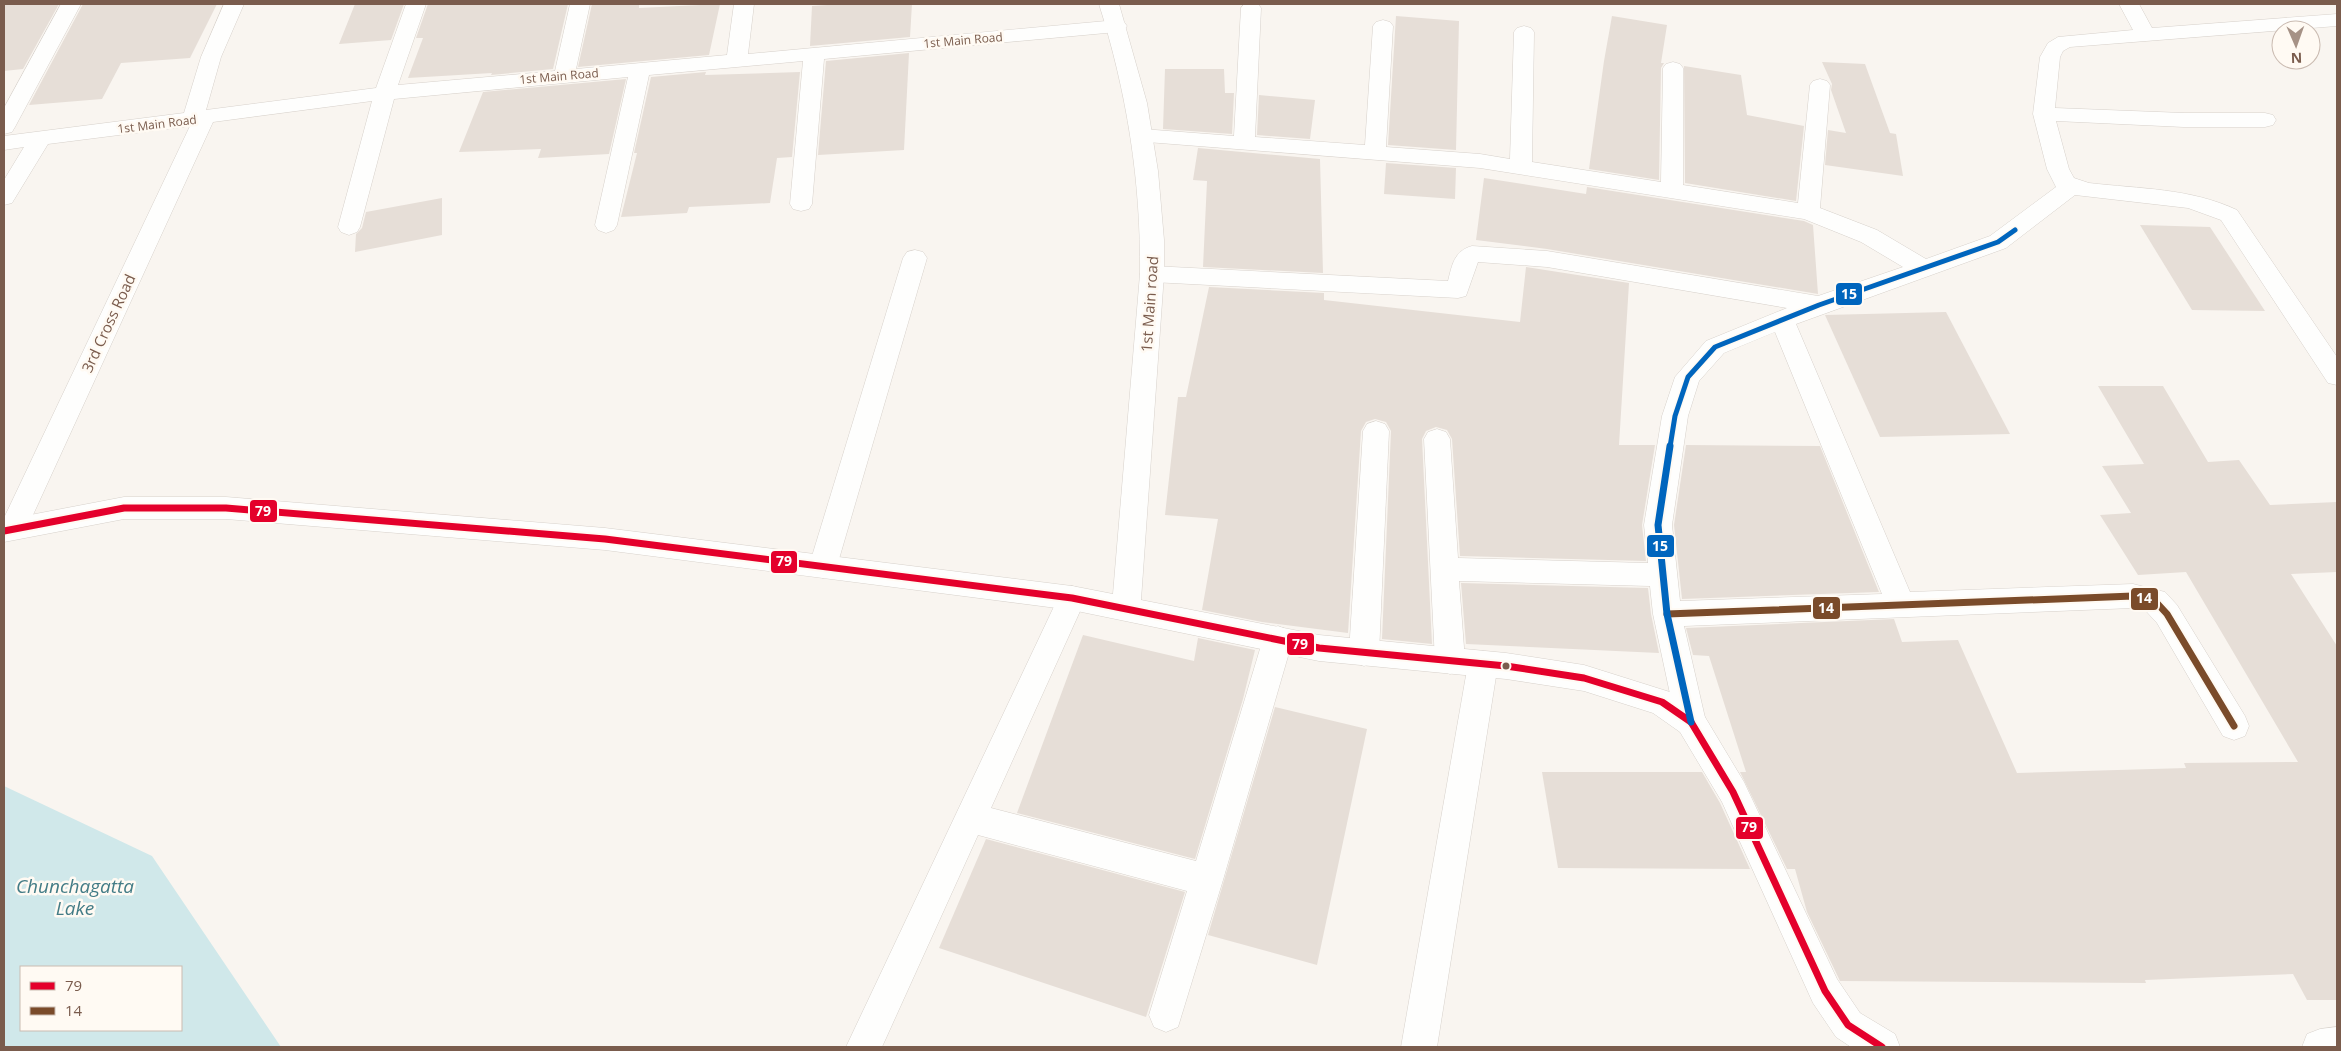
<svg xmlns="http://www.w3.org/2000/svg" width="2341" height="1051" font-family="'Open Sans',sans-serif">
	<rect width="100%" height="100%" fill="#f9f5f0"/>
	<path fill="#d0e8ea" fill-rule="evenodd" d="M 4,786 L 152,856 L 281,1047 L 4,1047 ZM 21,967 L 181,967 L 181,1030 L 21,1030 Z"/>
	<g fill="#e6ded7">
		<polygon points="4,4 59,4 23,69 4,71"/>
		<polygon points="83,4 217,4 190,58 121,63 102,99 29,105"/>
		<polygon points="355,4 404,4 391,40 339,44"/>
		<polygon points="428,4 568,4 553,69 491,75 492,73 408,78 423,38 416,38"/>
		<polygon points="592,4 639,4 639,8 720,4 709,55 578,67"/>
		<polygon points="842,4 912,4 910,37 810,46 812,6"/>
		<polygon points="1396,16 1459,21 1456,150 1388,145"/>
		<polygon points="1612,16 1667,25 1661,63 1664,63 1661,68 1659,180 1589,169 1604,61"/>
		<polygon points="909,53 904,150 818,155 826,61"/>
		<polygon points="1822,62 1865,64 1890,133 1896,134 1903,176 1825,165 1828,130 1846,133 1831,90 1832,84"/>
		<polygon points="1684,66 1741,75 1747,115 1804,126 1796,201 1685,183"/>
		<polygon points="1165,69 1224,69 1225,93 1234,93 1232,134 1163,129"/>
		<polygon points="706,72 705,75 800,72 792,157 777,158 770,203 689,207 687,213 621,217 637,153 634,153 651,77"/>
		<polygon points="626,79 609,154 538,158 541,149 459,152 483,92"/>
		<polygon points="1259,95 1315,100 1310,139 1257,135"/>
		<polygon points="1198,148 1320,159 1323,273 1203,267 1207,181 1193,180"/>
		<polygon points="1386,163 1456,168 1455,199 1384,194"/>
		<polygon points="1484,178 1586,194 1587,187 1804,221 1813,225 1818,294 1547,249 1476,240"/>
		<polygon points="442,198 442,235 355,252 356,234 362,228 366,212"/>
		<polygon points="2140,225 2210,227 2265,311 2192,310"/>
		<polygon points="1526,267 1629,283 1619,445 1655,445 1642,525 1646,561 1460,556 1452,439 1447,430 1436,427 1426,431 1422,439 1432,644 1382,639 1391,431 1386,422 1375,419 1366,422 1361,431 1348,633 1262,622 1202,610 1218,519 1165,515 1178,397 1186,397 1209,287 1324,293 1324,300 1520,322"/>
		<polygon points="1946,312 2010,434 1880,437 1825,315"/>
		<polygon points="2098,386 2163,386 2208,462 2239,460 2270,505 2337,502 2337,572 2291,574 2337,646 2337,1000 2307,1000 2293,974 2145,980 2146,983 1840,981 1807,912 1795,869 1787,869 1740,772 1746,772 1709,656 1693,655 1686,628 1894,619 1902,642 1958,640 2017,773 2186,768 2184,763 2298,762 2186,572 2138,575 2100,515 2131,513 2102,466 2144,464"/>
		<polygon points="1686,445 1820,446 1879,592 1682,599 1674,525"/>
		<polygon points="1461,583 1648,588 1651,614 1659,653 1466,644"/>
		<polygon points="1083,635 1194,661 1198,638 1255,650 1243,699 1195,859 1017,813"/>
		<polygon points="1275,707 1367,729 1317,965 1208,935"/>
		<polygon points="1542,772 1702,772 1720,803 1750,869 1558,868"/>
		<polygon points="986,839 1185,892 1146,1017 939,948"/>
	</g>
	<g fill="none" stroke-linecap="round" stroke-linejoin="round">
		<defs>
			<polygon id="service" points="915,250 923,252 927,258 837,566 833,574 823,578 813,574 809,566 903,258 907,252"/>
			<g id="minor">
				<polygon points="61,4 81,4 15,127 12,132 4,134 4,108"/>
				<polygon points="224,4 244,4 221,57 206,110 376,88 406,4 426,4 398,85 555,71 570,4 590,4 576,69 727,55 734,4 754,4 748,54 1117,20 1124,22 1127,26 1124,30 1117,32 824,59 812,204 809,209 801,211 793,209 790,204 803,61 649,75 617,225 614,230 606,233 598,230 595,225 628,77 394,99 360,227 357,232 349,235 341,232 338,227 372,101 213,122 27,528 23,536 13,539 4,536 4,518 190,126 48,144 12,203 4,205 4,180 24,147 4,150 4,136 184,113 201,57"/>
				<path d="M 1244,4 L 1258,4 L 1261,8 L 1255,137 L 1365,145 L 1373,26 L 1376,22 L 1383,20 L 1390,22 L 1393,26 L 1386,147 L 1480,154 L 1510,159 L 1514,32 L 1517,28 L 1524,26 L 1531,28 L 1534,32 L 1532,162 L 1661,182 L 1663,68 L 1666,64 L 1673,62 L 1680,64 L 1683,68 L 1683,185 L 1798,203 L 1810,85 L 1813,81 L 1820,79 L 1827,81 L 1830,85 L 1820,208 L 1877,230 L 1926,259 L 1990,236 L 2056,187 L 2047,169 L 2033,114 L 2040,57 L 2048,43 L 2058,37 L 2133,30 L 2119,4 L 2139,4 L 2152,28 L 2337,14 L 2337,26 L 2070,47 L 2063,51 L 2060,57 L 2055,108 L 2184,113 L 2265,113 L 2273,115 L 2276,120 L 2273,125 L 2265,127 L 2184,127 L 2056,121 L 2069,169 L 2074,178 L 2089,183 C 2140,189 2190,188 2237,210 L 2337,357 L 2337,385 L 2328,383 L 2221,220 L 2188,208 L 2075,195 L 2006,248 L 1796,324 L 1910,592 L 2133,584 L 2165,592 L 2177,605 L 2245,716 L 2249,726 L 2245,736 L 2234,740 L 2223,736 L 2157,623 L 2146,611 L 2133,608 L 1684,626 L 1706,722 L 1702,732 L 1691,736 L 1680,732 L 1676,722 L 1653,614 L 1650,586 L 1459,581 L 1465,661 L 1460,670 L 1450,674 L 1440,670 L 1435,661 L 1424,439 L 1428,432 L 1437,429 L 1446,432 L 1450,439 L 1458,558 L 1648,563 L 1644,525 L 1662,416 L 1675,377 L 1706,341 L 1787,308 L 1547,267 L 1478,262 L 1466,296 L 1458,298 L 1152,282 L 1144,280 L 1140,274 L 1144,268 L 1152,266 L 1448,281 C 1452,265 1454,251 1472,246 L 1547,251 L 1818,296 L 1903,267 L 1861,242 L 1804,219 L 1480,168 L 1134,141 L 1131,136 L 1134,131 L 1142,129 L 1234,136 L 1241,8 ZM 1775,332 L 1882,594 L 1680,601 L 1672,525 L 1688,416 L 1699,381 L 1724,353 Z"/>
				<polygon points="1376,421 1385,424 1389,431 1379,653 1374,662 1364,666 1354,662 1349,653 1363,431 1367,424"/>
				<polygon points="1072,586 1082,589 1086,598 991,808 1196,861 1263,639 1268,630 1278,626 1288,630 1293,639 1223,880 1178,1027 1166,1032 1154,1027 1149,1015 1187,891 978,835 882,1047 846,1047 1058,598 1062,589"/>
				<polygon points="1483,651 1493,655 1498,664 1437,1047 1401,1047 1468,664 1473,655"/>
			</g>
			<g id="tertiary">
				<path d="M 1099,4 L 1119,4 L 1147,103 L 1158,171 L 1164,240 L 1164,274 L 1141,600 L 1319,635 L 1506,653 L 1584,665 L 1673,693 L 1702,712 L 1744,782 L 1837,979 L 1860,1013 L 1895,1034 L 1900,1047 L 1851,1047 L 1836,1037 L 1813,1003 L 1722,802 L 1680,732 L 1653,713 L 1584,691 L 1506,679 L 1319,661 L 1072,610 L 605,550 L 226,519 L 124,519 L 4,542 L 4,520 L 124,497 L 226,497 L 605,528 L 1072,586 L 1113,594 L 1140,274 C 1141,181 1127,93 1099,4 Z"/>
				<polygon points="2337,1027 2337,1047 2302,1047 2307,1034 2320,1029"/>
			</g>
		</defs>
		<use href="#service" stroke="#d7d1cb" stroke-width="1"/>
		<use href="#minor" stroke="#d7d1cb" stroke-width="1"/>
		<use href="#tertiary" stroke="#d7d1cb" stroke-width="1"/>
		<use href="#service" fill="#fefefd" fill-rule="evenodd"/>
		<use href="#minor" fill="#fefefd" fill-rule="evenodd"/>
		<use href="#tertiary" fill="#fefefd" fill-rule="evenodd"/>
		<defs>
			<polyline id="bus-1" points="4,531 124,508 226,508 605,539 1072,598 1319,648 1506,666 1584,678 1662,702 1691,722 1733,792 1825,991 1848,1025 1882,1047"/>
			<polyline id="bus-2" points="1667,614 2133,596 2155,601 2167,614 2234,726"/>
			<polyline id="bus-3-far1" points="1670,447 1675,416 1688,377 1715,347 1819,305 1998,242 2015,230"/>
			<polyline id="bus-3" points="1670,446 1658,525 1667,614 1691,722"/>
		</defs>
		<use href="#bus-1" stroke="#fffaf3" stroke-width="11"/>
		<use href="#bus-2" stroke="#fffaf3" stroke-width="11"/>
		<use href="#bus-3-far1" stroke="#fffaf3" stroke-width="8"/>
		<use href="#bus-3" stroke="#fffaf3" stroke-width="11"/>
		<use href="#bus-1" stroke="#e4002b" stroke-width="7"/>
		<use href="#bus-2" stroke="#7a4b2a" stroke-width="7"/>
		<use href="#bus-3-far1" stroke="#0065bd" stroke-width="5"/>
		<use href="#bus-3" stroke="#0065bd" stroke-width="7"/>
	</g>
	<circle fill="#7a5c4d" stroke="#fffaf3" stroke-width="2" cx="1506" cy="666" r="4.5"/>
	<g text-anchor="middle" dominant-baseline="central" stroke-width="5" stroke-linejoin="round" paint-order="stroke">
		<g font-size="12" fill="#7a5c4d" stroke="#fffaf3">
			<text transform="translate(963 40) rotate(-5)">1st Main Road</text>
			<text transform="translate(559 76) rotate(-5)">1st Main Road</text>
			<text transform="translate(157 124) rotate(-7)">1st Main Road</text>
		</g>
		<g font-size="15" fill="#7a5c4d" stroke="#fffaf3">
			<text transform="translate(1149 304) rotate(-86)">1st Main road</text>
			<text transform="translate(108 323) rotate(-65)">3rd Cross Road</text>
		</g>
		<g font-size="19" font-style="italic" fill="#437c86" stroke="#fffaf3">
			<text x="75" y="886">Chunchagatta<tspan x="75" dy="22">Lake</tspan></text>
		</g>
	</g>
	<g stroke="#fffaf3" stroke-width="2">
		<rect x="1835" y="282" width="28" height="24" rx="5" fill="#0065bd"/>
		<rect x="249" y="499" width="29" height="24" rx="5" fill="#e4002b"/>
		<rect x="1646" y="534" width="29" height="24" rx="5" fill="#0065bd"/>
		<rect x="770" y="550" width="28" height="24" rx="5" fill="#e4002b"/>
		<rect x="2130" y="587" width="29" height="24" rx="5" fill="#7a4b2a"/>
		<rect x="1812" y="596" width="29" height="24" rx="5" fill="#7a4b2a"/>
		<rect x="1286" y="632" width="29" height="24" rx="5" fill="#e4002b"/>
		<rect x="1735" y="816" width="29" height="24" rx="5" fill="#e4002b"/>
	</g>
	<g font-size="14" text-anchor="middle" font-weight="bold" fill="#fff">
		<text x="1849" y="299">15</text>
		<text x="263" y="516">79</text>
		<text x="1660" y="551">15</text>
		<text x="784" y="566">79</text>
		<text x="2144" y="603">14</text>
		<text x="1826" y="613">14</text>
		<text x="1300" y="649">79</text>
		<text x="1749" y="832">79</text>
	</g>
	<rect width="2341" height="1051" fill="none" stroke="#7a5c4d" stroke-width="10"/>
	<rect x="20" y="966" width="162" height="65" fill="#fffaf3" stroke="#cabbb1"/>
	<rect x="30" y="982" width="25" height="8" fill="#e4002b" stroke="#cabbb1"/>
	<text x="65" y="991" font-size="15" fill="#7a5c4d">79</text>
	<rect x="30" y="1007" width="25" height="8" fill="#7a4b2a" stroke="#cabbb1"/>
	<text x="65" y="1016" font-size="15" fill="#7a5c4d">14</text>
	<g transform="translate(2296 45) rotate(178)"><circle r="24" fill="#fffaf3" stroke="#cabbb1"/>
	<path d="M0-4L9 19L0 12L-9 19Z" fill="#a69286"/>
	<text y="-8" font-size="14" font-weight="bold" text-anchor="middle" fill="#7a5c4d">N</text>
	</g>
</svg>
